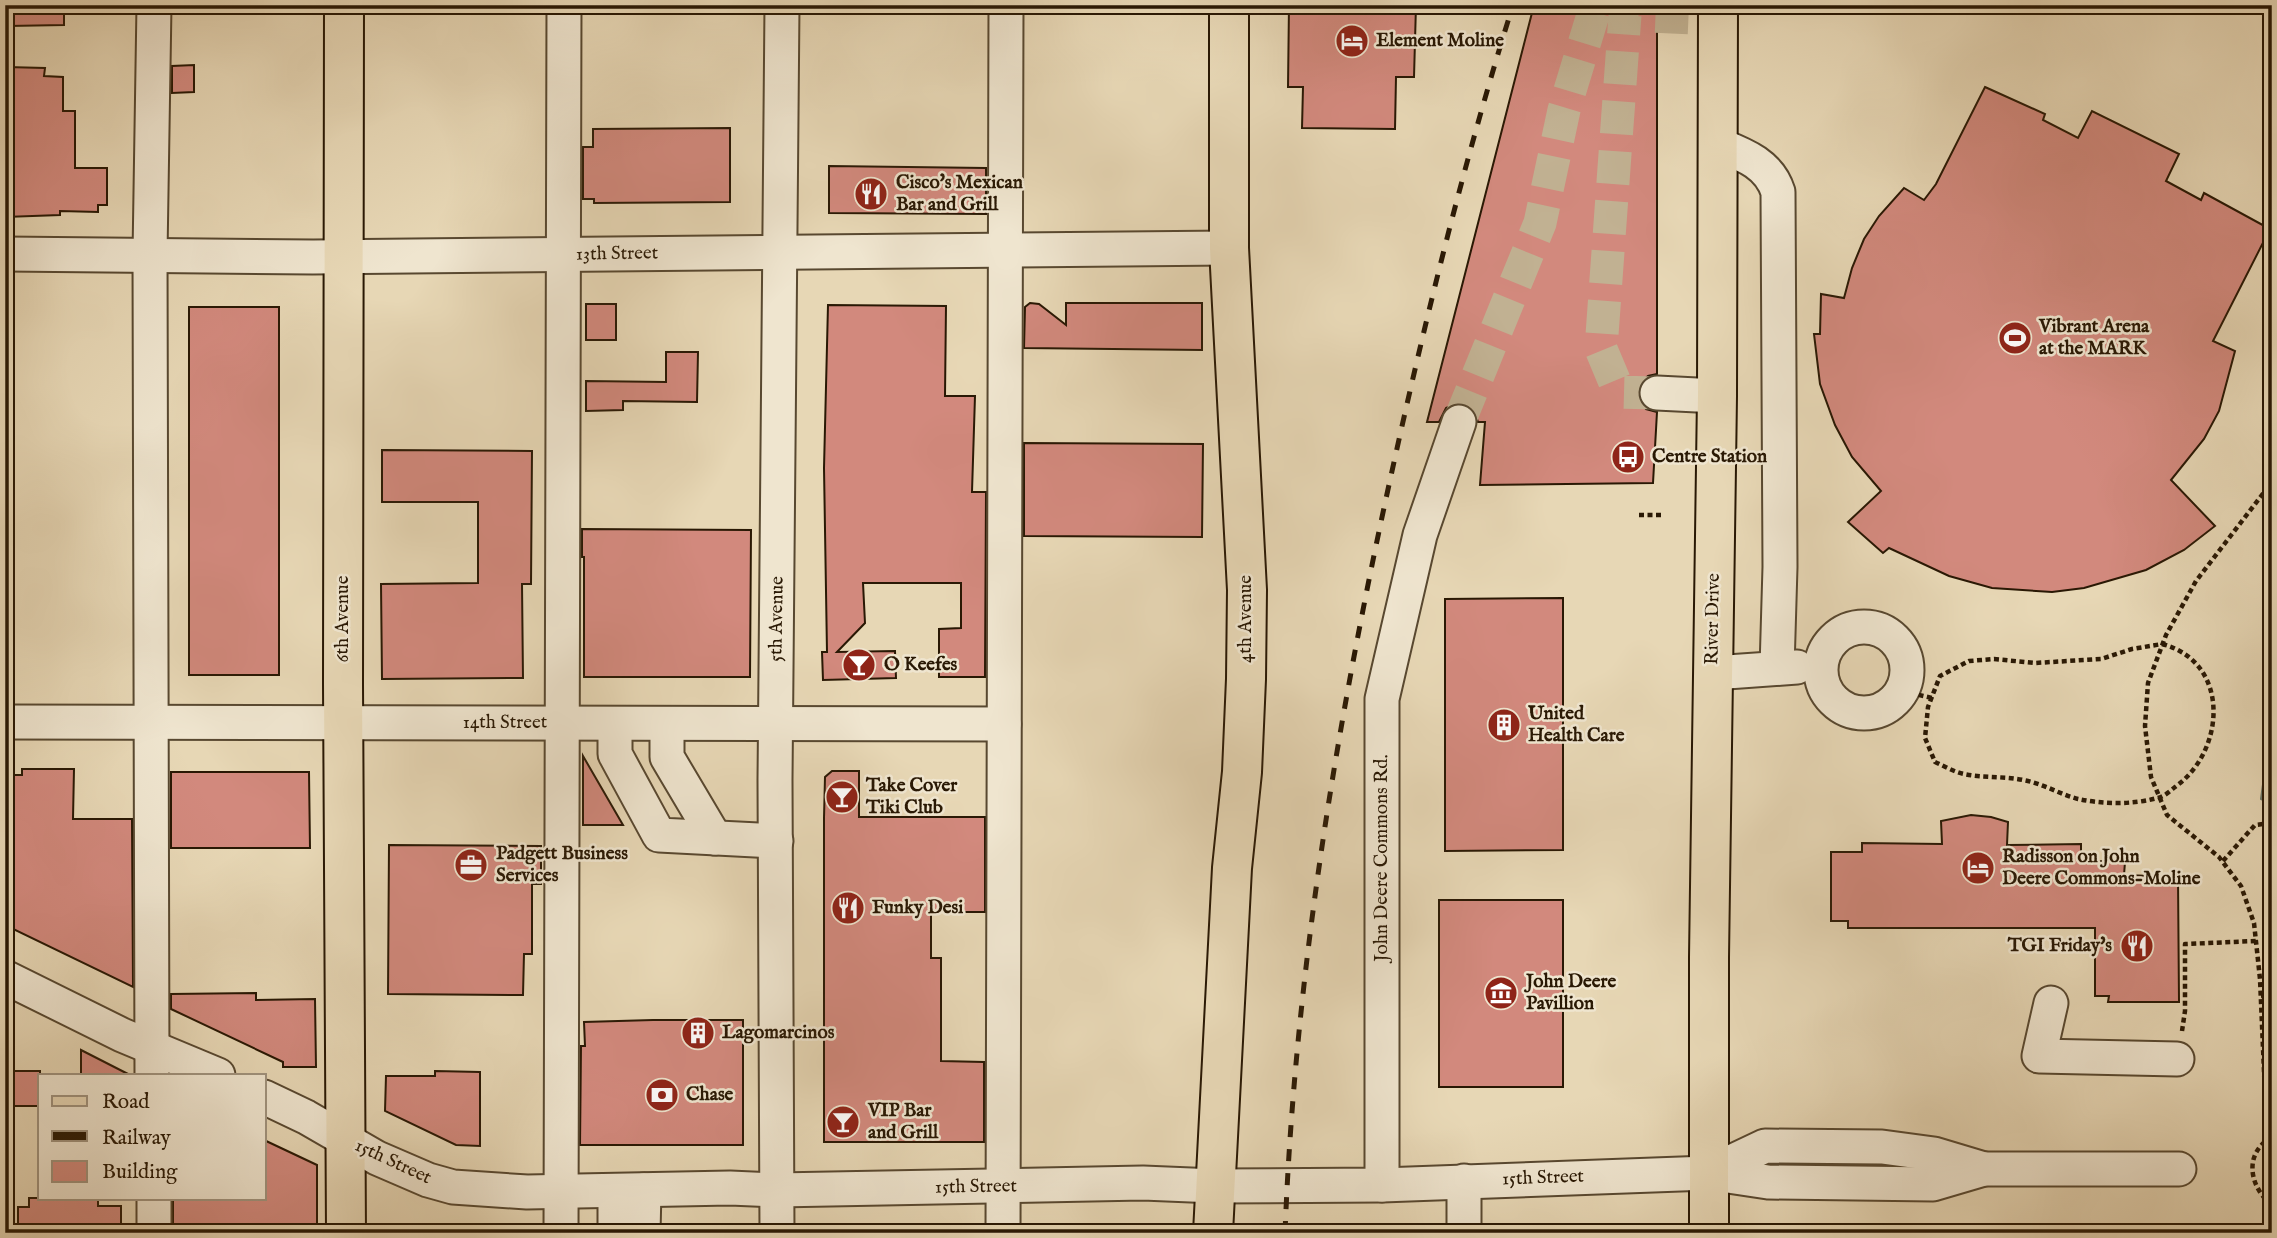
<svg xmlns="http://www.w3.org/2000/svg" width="2277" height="1238" font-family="'IM FELL English',serif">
	<rect width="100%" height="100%" fill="#e7d7b5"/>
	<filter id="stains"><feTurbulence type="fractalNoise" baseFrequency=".00286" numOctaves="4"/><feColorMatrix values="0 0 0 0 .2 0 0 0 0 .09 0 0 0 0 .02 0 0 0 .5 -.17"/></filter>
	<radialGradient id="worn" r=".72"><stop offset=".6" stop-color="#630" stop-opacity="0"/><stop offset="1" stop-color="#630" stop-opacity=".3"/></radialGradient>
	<polygon fill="#97b9af" stroke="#6b796b" stroke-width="2" points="2272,719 2272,805 2261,799"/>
	<g fill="#d2897d" stroke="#291804" stroke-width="2">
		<polygon points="7,5 64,5 64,25 8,26"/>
		<polygon points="1289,5 1416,5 1414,77 1396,77 1395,129 1302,128 1303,87 1288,87"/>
		<polygon points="1534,5 1657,5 1657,374 1648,376 1641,382 1638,393 1640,402 1646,409 1657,412 1653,483 1480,485 1485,422 1478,422 1474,410 1466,404 1456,403 1446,408 1439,422 1427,422"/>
		<polygon points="194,65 194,92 172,93 172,66"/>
		<polygon points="6,67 45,68 44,76 63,77 63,111 75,111 75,168 107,168 107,205 98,205 98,212 60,211 60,215 5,217 5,168 12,168 11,97 6,97"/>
		<polygon points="1985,87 2045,114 2043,120 2078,138 2092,111 2179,154 2166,181 2201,200 2204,193 2270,229 2213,341 2235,351 2219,411 2204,439 2171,480 2215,526 2184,550 2146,570 2084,588 2052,592 1992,588 1949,576 1889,548 1883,553 1848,522 1881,491 1852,457 1835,425 1820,384 1814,334 1820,334 1821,294 1844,298 1852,268 1864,239 1879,216 1904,188 1924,200 1936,184"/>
		<polygon points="730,128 730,202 594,203 594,199 583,199 583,147 593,147 593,129"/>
		<polygon points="829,166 986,168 986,214 829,213"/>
		<polygon points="1030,303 1039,304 1066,325 1066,303 1202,303 1202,350 1024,348 1025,307"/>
		<rect x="586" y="304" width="30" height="36"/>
		<polygon points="828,305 946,306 945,396 975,396 972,492 986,492 985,677 939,677 939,629 961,628 961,583 863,583 865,623 837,652 895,651 896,678 823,680 822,652 827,652 824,468"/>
		<rect x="189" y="307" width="90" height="368"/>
		<polygon points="666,352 698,352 697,402 623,401 623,410 586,411 586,381 666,382"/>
		<polygon points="1024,443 1203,444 1202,537 1024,536"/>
		<polygon points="382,450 532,451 531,584 522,584 523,678 382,679 381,584 478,583 478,502 382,502"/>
		<polygon points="582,529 751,530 750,677 584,677 584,557 582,557"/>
		<polygon points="1563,598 1563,850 1445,851 1445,599"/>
		<polygon points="583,756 623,825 583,825"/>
		<polygon points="22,769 74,769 73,819 132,819 133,987 11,928 5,920 5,802 10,803 10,775 22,775"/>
		<polygon points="832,771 859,771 859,817 985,817 985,912 931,912 931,958 941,958 941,1061 984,1062 984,1142 824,1142 824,818 825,777"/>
		<polygon points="171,772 309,772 310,848 171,848"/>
		<polygon points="1971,815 1991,817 2008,822 2007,845 2081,844 2081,853 2095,853 2095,861 2125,862 2124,875 2178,877 2179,1002 2108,1002 2109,996 2095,996 2095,928 1848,928 1848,921 1831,921 1831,852 1862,852 1862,843 1942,844 1941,821"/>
		<polygon points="389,845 541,846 541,884 532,884 532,954 524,954 523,995 388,994"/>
		<rect x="1439" y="900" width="124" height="187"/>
		<polygon points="256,993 256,1000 315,999 316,1067 283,1067 283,1062 171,1009 171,994"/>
		<polygon points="653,1020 743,1020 743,1145 580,1145 581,1046 585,1046 584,1022"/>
		<polygon points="81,1050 130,1075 81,1075"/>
		<polygon points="7,1071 40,1071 40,1106 6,1106"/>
		<polygon points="435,1071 480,1072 480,1146 456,1145 385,1111 386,1076 435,1076"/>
		<polygon points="264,1140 317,1165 317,1233 173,1233 173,1198 264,1198"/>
		<polygon points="29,1198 98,1198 98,1206 121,1206 121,1233 18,1233 18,1207 29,1207"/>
	</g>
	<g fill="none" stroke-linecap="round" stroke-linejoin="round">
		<g stroke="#c1b192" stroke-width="33" stroke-dasharray="33 17" stroke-linecap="butt">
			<polyline points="1657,393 1619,392 1601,349 1625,15 1717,19"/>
			<polyline points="1459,422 1540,223 1564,110 1596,5"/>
		</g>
		<defs>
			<g id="minor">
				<path d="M 1717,144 C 1742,154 1769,163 1778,192 L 1780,567 L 1777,668"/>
				<polyline points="5,254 313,257 1229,248"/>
				<polyline points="1657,393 1717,396"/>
				<circle cx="1864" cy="670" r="43"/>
				<polyline points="1713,673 1797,667"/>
				<polyline points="5,722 1004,724"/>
				<polyline points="615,724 615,754 659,835 776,841"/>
				<polyline points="667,724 667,757 715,838"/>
				<polyline points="5,977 122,1035 218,1075"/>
				<polyline points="2051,1003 2039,1056 2177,1059"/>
				<polyline points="152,1075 150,254 154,5"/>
				<polyline points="264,1097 306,1117 377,1158 428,1180 453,1187 527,1192 730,1188 777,1190 1143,1183 1215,1186 1382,1185 1708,1173 1768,1182 1933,1184 1984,1169 2179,1169"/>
				<polyline points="1708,1173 1765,1146 1882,1147 1934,1154 1984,1169"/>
				<polyline points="1382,1185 1382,699 1420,535 1459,422"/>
				<polyline points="154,1198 154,1233"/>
				<polyline points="561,1233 564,5"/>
				<polyline points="615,1233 615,1191"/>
				<polyline points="643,1233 644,1190"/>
				<polyline points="777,1233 775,780 782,5"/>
				<polyline points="1003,1233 1006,5"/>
				<polyline points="1464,1233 1464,1181"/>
			</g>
			<g id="major">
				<polyline points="344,5 343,684 346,1233"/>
				<polyline points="1213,1233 1232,868 1242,772 1246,679 1247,590 1229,248 1229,5"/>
				<polyline points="1709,1233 1709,957 1717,396 1718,5"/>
			</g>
		</defs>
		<use href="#minor" stroke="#584830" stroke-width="37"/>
		<use href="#major" stroke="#291804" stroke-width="42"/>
		<g stroke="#291804" stroke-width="4.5" stroke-dasharray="5 3.5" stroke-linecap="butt">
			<polyline points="1639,515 1661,515"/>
			<path d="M 2162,644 C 2231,662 2226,751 2175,787 C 2170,791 2164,797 2157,798 C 2133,805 2102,804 2078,799 C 2059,794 2042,783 2023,780 C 2003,776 1983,778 1964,774 C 1954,772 1944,766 1935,762 L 1925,738 L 1928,707 L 1940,676 L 1969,661 L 1994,659 L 2035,663 L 2101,659 L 2132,649 Z"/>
			<polyline points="1902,691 1932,698"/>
			<polyline points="2223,861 2255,825 2272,823"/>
			<polyline points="2261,996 2272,995"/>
			<polyline points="2182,1031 2185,1011 2185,944 2256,941"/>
			<path d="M 2272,1137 C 2243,1153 2249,1187 2272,1205"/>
			<polyline points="2267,1140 2260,979 2254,923 2241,886 2219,857 2167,815 2151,777 2145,726 2148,683 2166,635 2196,581 2272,482"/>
		</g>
		<use href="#minor" stroke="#efe5cf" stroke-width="33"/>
		<use href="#major" stroke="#e7d7b5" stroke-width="38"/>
		<path stroke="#291804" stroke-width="5" stroke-dasharray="12 12" stroke-linecap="butt" d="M 1285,1233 C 1295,973 1338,715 1394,462 C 1428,308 1466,155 1513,5"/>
	</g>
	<defs>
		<symbol id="hotel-disc" viewBox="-11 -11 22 22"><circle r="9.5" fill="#8f2418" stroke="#efe5cf"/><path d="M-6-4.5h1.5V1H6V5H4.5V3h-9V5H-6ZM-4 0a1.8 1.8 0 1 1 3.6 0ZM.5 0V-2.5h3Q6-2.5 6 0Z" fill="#fff"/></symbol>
		<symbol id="restaurant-disc" viewBox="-11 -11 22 22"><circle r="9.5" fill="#8f2418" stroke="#efe5cf"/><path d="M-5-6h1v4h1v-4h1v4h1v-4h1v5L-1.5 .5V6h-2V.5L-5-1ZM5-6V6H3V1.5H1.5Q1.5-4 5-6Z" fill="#fff"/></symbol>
		<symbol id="stadium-disc" viewBox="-11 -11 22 22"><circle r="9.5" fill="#8f2418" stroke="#efe5cf"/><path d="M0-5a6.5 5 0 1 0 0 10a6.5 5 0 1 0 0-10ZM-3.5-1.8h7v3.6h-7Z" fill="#fff"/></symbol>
		<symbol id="bus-disc" viewBox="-11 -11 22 22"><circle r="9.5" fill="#8f2418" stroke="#efe5cf"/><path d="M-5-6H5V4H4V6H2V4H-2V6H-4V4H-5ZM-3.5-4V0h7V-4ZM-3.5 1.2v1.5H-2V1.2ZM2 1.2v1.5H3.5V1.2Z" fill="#fff"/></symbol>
		<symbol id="bar-disc" viewBox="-11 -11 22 22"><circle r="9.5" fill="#8f2418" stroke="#efe5cf"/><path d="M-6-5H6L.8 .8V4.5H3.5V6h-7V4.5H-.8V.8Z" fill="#fff"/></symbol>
		<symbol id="building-disc" viewBox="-11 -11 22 22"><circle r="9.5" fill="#8f2418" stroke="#efe5cf"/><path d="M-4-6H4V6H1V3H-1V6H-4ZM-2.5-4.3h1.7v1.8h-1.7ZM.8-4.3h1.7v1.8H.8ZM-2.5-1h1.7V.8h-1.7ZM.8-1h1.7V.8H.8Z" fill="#fff"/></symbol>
		<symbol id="office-disc" viewBox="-11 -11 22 22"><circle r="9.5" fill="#8f2418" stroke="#efe5cf"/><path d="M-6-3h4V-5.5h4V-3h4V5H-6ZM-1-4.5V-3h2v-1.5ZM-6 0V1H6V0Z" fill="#fff"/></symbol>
		<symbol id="museum-disc" viewBox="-11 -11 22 22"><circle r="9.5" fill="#8f2418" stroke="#efe5cf"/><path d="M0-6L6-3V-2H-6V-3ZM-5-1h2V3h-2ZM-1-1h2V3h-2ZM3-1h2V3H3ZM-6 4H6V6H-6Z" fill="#fff"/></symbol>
		<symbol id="bank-disc" viewBox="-11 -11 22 22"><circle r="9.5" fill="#8f2418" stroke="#efe5cf"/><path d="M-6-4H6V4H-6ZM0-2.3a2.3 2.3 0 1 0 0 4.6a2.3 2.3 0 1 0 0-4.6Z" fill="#fff"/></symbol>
	</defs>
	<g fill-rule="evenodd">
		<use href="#hotel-disc" x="1333" y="22" width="38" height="38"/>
		<use href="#restaurant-disc" x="852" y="175" width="38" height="38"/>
		<use href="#stadium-disc" x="1996" y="319" width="38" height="38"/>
		<use href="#bus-disc" x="1609" y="438" width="38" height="38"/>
		<use href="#bar-disc" x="840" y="646" width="38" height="38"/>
		<use href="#building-disc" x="1485" y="706" width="38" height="38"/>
		<use href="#bar-disc" x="823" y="778" width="38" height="38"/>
		<use href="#office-disc" x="452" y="846" width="38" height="38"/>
		<use href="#hotel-disc" x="1959" y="849" width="38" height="38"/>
		<use href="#restaurant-disc" x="829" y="889" width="38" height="38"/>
		<use href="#restaurant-disc" x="2118" y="927" width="38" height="38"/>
		<use href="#museum-disc" x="1482" y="974" width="38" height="38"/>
		<use href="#building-disc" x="679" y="1014" width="38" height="38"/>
		<use href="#bank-disc" x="643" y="1076" width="38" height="38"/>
		<use href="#bar-disc" x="824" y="1103" width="38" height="38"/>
	</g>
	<g text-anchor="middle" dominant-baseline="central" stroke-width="5" stroke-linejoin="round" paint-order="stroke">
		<g font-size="19" font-weight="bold" fill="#291804" stroke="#efe5cf" text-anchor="start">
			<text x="1376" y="41">Element Moline</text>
			<text x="896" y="183">Cisco's Mexican<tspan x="896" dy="22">Bar and Grill</tspan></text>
			<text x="2039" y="327">Vibrant Arena<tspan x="2039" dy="22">at the MARK</tspan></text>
			<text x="1652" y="457">Centre Station</text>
			<text x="884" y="665">O Keefes</text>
			<text x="1528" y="714">United<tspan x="1528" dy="22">Health Care</tspan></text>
			<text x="866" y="786">Take Cover<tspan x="866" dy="22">Tiki Club</tspan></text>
			<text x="496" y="854">Padgett Business<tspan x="496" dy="22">Services</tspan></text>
			<text x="2002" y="857">Radisson on John<tspan x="2002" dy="22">Deere Commons-Moline</tspan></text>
			<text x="872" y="908">Funky Desi</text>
			<text x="2112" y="946" text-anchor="end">TGI Friday's</text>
			<text x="1526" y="982">John Deere<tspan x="1526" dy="22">Pavillion</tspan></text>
			<text x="722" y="1033">Lagomarcinos</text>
			<text x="686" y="1095">Chase</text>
			<text x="868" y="1111">VIP Bar<tspan x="868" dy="22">and Grill</tspan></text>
		</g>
		<g font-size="19" fill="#291804" stroke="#efe5cf">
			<text transform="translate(617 254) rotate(-1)">13th Street</text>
			<text transform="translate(343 619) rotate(-90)">6th Avenue</text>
			<text transform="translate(777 619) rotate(-89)">5th Avenue</text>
			<text transform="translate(1246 619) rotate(-90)">4th Avenue</text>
			<text transform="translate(1713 619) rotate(-89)">River Drive</text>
			<text x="505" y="723">14th Street</text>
			<text transform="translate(1382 858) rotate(-90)">John Deere Commons Rd.</text>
			<text transform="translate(393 1162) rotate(25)">15th Street</text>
			<text transform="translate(1543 1178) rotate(-2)">15th Street</text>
			<text transform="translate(976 1187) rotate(-1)">15th Street</text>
		</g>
	</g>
	<rect width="2277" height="1238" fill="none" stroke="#e7d7b5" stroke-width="28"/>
	<rect x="7" y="7" width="2263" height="1224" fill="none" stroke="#291804" stroke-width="3.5"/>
	<rect x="14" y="14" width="2249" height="1210" fill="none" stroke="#291804" stroke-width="2"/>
	<rect x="38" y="1074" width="228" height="126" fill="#efe5cf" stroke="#a0937e" stroke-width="2"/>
	<rect x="52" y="1096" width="35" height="10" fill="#e7d7b5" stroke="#a0937e" stroke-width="2"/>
	<text x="102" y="1108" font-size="21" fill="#291804">Road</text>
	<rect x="52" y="1131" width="35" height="10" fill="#291804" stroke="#a0937e" stroke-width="2"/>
	<text x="102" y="1144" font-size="21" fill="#291804">Railway</text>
	<rect x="52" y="1161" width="35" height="21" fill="#d2897d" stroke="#a0937e" stroke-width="2"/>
	<text x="102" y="1178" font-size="21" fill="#291804">Building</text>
	<rect width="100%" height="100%" filter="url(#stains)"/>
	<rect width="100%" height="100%" fill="url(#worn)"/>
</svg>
